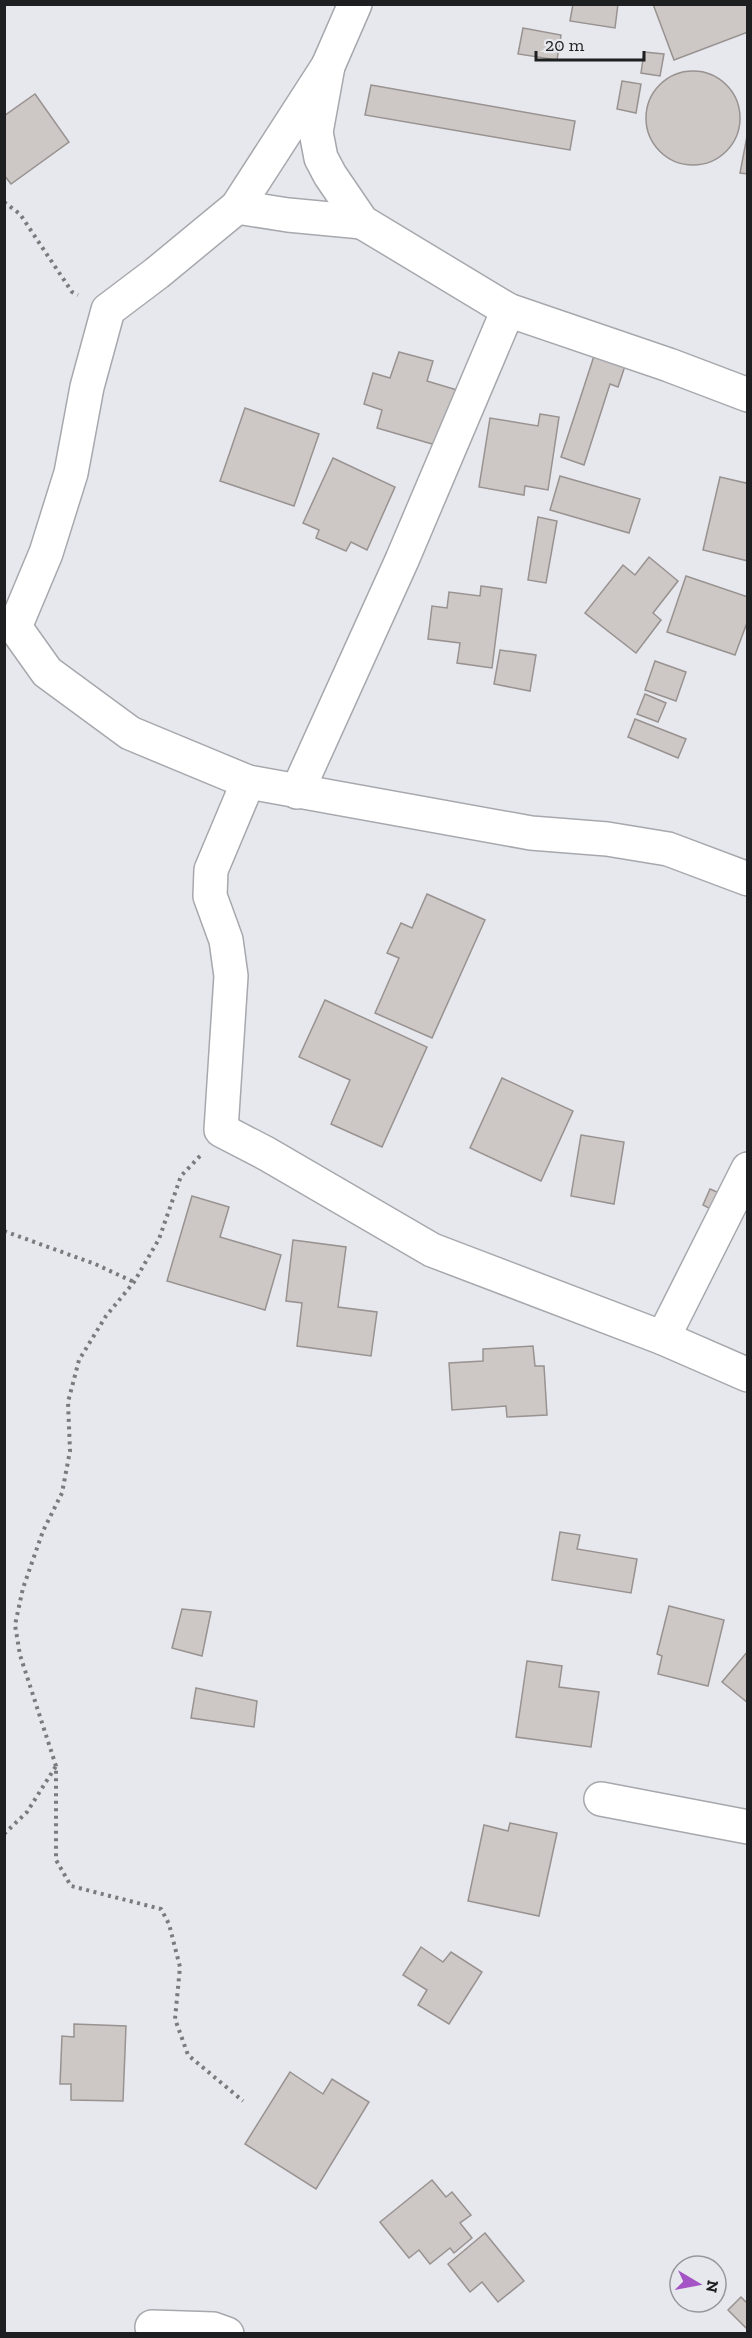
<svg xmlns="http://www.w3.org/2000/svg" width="752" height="2338" font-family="'Zilla Slab',serif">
	<rect width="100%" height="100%" fill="#e7e8ed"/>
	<g fill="#cdc7c5" stroke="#989291" stroke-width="1.5">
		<polygon points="573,4 618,4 615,28 570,21"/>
		<polygon points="653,4 748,4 748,32 674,60"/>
		<polygon points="523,28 561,35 557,60 518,54"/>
		<polygon points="644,52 664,54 660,76 641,73"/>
		<circle cx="693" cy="118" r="47"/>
		<polygon points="622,81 641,84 636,113 617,109"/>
		<polygon points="371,85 575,121 570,150 365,115"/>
		<polygon points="35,94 69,142 11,184 4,175 4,116"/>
		<polygon points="748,131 748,174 740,173"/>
		<polygon points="399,352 433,361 427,381 457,390 439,446 377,428 382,410 364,404 373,373 390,378"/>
		<polygon points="594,356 625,366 618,387 610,384 584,465 561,457"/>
		<polygon points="245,408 319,434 294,506 220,481"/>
		<polygon points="540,414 559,417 548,490 525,486 524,495 479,487 490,418 538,426"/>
		<polygon points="333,458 395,487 367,550 351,542 346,551 316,538 319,530 303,523"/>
		<polygon points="560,476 640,499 629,533 550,510"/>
		<polygon points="720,477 746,483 748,478 748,561 703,550"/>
		<polygon points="538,517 557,521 546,583 528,580"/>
		<polygon points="649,557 678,581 653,613 661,620 636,653 585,613 623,565 635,575"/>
		<polygon points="686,576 748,597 748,620 735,655 667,632"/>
		<polygon points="481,586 502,589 492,668 457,663 460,643 428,639 432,606 447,608 449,592 480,596"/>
		<polygon points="500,650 536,655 530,691 494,684"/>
		<polygon points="655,661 686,672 676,701 645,690"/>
		<polygon points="645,694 666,703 658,722 637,714"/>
		<polygon points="635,719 686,739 678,758 628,737"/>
		<polygon points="427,894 485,920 432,1038 375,1013 399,958 387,953 401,923 412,928"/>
		<polygon points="325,1000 427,1047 382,1147 331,1124 350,1080 299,1057"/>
		<polygon points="502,1078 573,1111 541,1181 470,1148"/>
		<polygon points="581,1135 624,1142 614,1204 571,1196"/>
		<polygon points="710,1189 724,1195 716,1212 703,1205"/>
		<polygon points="192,1196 229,1207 220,1237 281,1255 265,1310 167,1281"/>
		<polygon points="293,1240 346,1247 338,1307 377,1312 371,1356 297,1346 302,1303 286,1301"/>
		<polygon points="533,1346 535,1366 544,1366 547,1415 507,1417 506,1406 452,1410 449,1363 483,1361 483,1349"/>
		<polygon points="560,1532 580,1535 577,1549 637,1559 631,1593 552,1580"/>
		<polygon points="669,1606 724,1620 708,1686 658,1674 662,1656 657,1654"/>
		<polygon points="182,1609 211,1612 202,1656 172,1648"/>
		<polygon points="748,1651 748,1703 722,1682"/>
		<polygon points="527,1661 562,1666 559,1687 599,1692 591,1747 516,1737"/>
		<polygon points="196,1688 257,1701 254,1727 191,1718"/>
		<polygon points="510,1823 557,1833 539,1916 468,1901 484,1825 508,1831"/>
		<polygon points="421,1947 443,1962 451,1952 482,1972 449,2024 418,2005 427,1990 403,1975"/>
		<polygon points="74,2024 126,2026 123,2101 71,2100 71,2084 60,2084 62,2036 74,2037"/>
		<polygon points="290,2072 323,2094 332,2079 369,2102 316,2189 245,2144"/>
		<polygon points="432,2180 446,2197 452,2192 471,2215 460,2223 472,2238 454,2253 450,2248 430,2264 419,2250 409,2258 380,2222"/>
		<polygon points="485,2233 524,2281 498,2302 482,2282 470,2292 448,2264"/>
		<polygon points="741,2297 748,2304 748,2330 728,2310"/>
	</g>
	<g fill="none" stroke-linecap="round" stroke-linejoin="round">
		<defs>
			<g id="minor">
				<polyline points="355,4 328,66 316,132 321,158 330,175 362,222 508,310 669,365 748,395"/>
				<polyline points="237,207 288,215 362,222"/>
				<polyline points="4,624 15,627 47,672 130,733 248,782 531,833 607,839 668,849 748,879"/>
				<polyline points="15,627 46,553 71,473 87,387 108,310 157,273 237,207 328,66"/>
				<polyline points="248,782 211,870 210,896 226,940 231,976 221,1130 267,1154 432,1250 663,1338 748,1375"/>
				<polyline points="297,792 402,560 508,310"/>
				<polyline points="663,1338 748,1169"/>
				<polyline points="601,1799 748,1827"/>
				<polyline points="152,2327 213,2329 227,2334"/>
			</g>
		</defs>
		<use href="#minor" stroke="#a7a8ad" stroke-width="36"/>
		<g stroke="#7a7b7d" stroke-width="4" stroke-dasharray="3 4.5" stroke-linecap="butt">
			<polyline points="4,202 20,214 72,292 78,295"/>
			<polyline points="200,1156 181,1176 159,1239 134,1282 106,1316 79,1360 68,1402 70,1451 62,1493 43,1531 23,1588 15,1625 20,1655 56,1766 56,1860 71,1886 161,1909 169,1924 180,1967 175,2019 188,2055 243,2101"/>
			<polyline points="4,1231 95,1264 134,1282"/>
			<polyline points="4,1834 27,1812 56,1766"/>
		</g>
		<use href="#minor" stroke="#fff" stroke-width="33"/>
	</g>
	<rect width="752" height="2338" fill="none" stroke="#1e1f20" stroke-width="12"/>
	<g transform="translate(698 2284) rotate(100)"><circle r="28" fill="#e7e8ed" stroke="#97989b" stroke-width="1.5"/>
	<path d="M0-4.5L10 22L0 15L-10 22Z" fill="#a454c5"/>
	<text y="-9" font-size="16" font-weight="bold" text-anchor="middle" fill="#1e1f20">N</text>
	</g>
	<path d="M536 51v9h108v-9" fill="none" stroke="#1e1f20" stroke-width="3"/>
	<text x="545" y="51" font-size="18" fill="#1e1f20" stroke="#e7e8ed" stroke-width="4.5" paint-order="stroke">20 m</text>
</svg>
